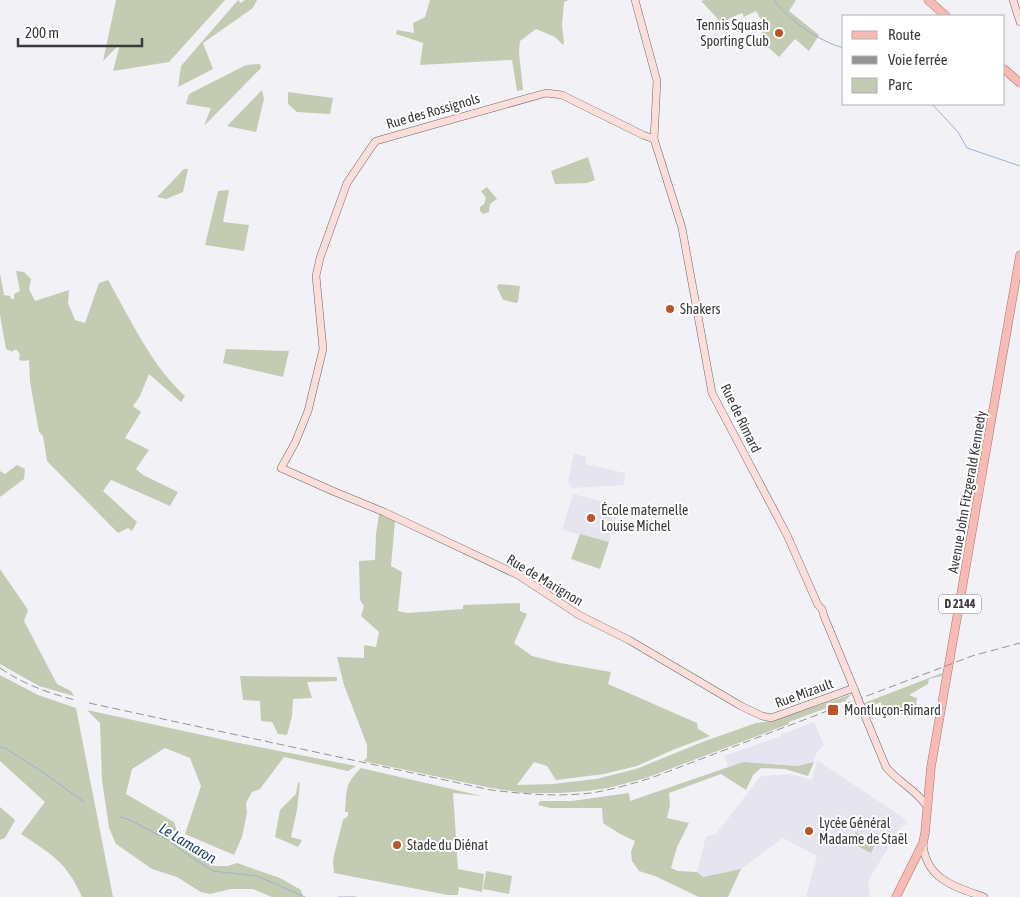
<svg xmlns="http://www.w3.org/2000/svg" width="1020" height="897" font-family="'Asap Condensed',sans-serif">
	<rect width="100%" height="100%" fill="#f2f2f6"/>
	<g fill="#e5e4ef">
		<polygon points="574,454 586,457 586,464 625,473 624,485 572,488 568,481"/>
		<polygon points="573,494 620,506 609,542 562,530"/>
		<polygon points="814,722 824,745 816,754 814,762 797,766 743,762 728,767 724,756 781,736 780,735"/>
		<polygon points="817,760 901,816 908,822 900,828 868,881 870,897 806,897 817,856 783,838 741,869 703,877 697,872 706,836 713,835 717,833 759,778 762,776 791,774 812,780"/>
	</g>
	<g fill="#c3cbb2">
		<polygon points="116,0 225,0 169,62 113,71 120,44 103,61"/>
		<polygon points="238,0 241,3 245,0 257,0 253,8 203,43 213,69 178,87 181,66"/>
		<polygon points="430,0 569,0 564,2 562,25 564,43 563,45 555,37 536,29 520,41 519,53 523,90 517,91 512,60 420,65 423,43 396,34 397,30 414,33 413,23 425,17"/>
		<polygon points="704,0 796,0 789,11 819,35 809,51 795,39 779,57 759,39 765,27 756,11 744,17 742,13 730,18 726,22 722,23 701,1"/>
		<polygon points="260,64 261,68 204,126 211,108 186,104 189,94 246,65"/>
		<polygon points="262,90 264,99 256,132 227,126"/>
		<polygon points="288,92 333,98 330,114 297,112 288,104"/>
		<polygon points="588,157 595,180 587,183 555,184 551,171"/>
		<polygon points="184,169 188,169 183,192 166,199 157,197"/>
		<polygon points="487,187 497,199 490,204 489,212 483,214 480,211 480,207 484,204 486,198 481,191"/>
		<polygon points="229,190 223,222 249,225 244,251 205,245 218,191"/>
		<path d="M 16,271 L 24,272 L 31,279 L 29,289 L 35,301 L 69,290 L 68,303 L 75,320 L 85,323 L 99,283 L 108,280 C 131,320 151,365 185,396 L 181,402 L 149,374 L 140,396 L 133,406 L 141,412 L 125,438 L 149,450 L 136,469 L 143,475 L 178,492 L 170,506 L 109,479 L 111,480 L 103,491 L 137,522 L 132,531 L 128,528 L 118,533 L 47,461 L 43,436 L 39,432 L 30,382 L 29,360 L 24,361 L 19,360 L 20,354 L 17,350 L 13,350 L 13,352 L 6,349 L 0,315 L 0,273 L 4,295 L 10,296 L 11,299 L 14,299 L 14,294 L 20,291 Z"/>
		<polygon points="499,284 520,286 518,302 516,303 503,300 497,287"/>
		<polygon points="226,349 289,351 283,377 223,363"/>
		<polygon points="17,465 25,469 24,479 0,497 0,471 5,474"/>
		<polygon points="379,514 395,521 391,566 402,572 398,611 407,613 463,609 463,605 520,603 520,611 527,614 514,643 532,656 560,663 611,672 608,684 697,723 698,729 710,736 675,749 637,766 604,774 556,780 547,766 534,762 517,785 553,784 596,779 636,769 705,741 756,723 772,721 852,694 845,701 789,722 789,724 646,778 608,788 587,791 561,793 524,793 491,788 363,761 367,758 367,745 344,685 337,657 364,658 364,645 376,647 379,632 361,616 364,606 360,600 359,561 375,560 376,534"/>
		<polygon points="580,534 609,542 600,569 571,559"/>
		<polygon points="0,569 28,610 24,621 57,684 71,691 74,696 39,686 0,664"/>
		<polygon points="942,673 942,676 929,679 928,684 909,695 917,698 915,712 885,717 881,702 866,709 864,703"/>
		<path d="M 0,675 L 38,695 L 76,708 L 113,897 L 82,897 C 66,861 52,855 21,834 L 45,802 L 0,761 Z"/>
		<polygon points="240,676 337,677 337,681 307,682 312,698 293,699 292,716 287,735 278,734 272,722 261,721 260,701 243,700"/>
		<polygon points="87,710 239,743 356,766 348,771 284,757 260,789 252,792 246,803 247,813 242,837 234,855 185,834 201,786 190,758 165,748 132,769 126,794 174,822 180,840 186,850 215,866 228,866 237,863 280,878 301,890 303,897 272,897 253,889 231,889 210,894 201,892 177,877 152,869 116,844 109,828 102,780 100,723"/>
		<polygon points="743,762 797,766 814,762 808,776 785,769 761,768 753,775 746,790 721,774 669,793 670,805 667,818 689,823 677,847 671,868 678,871 697,872 703,877 741,869 728,897 699,897 655,876 639,871 632,861 631,852 635,841 620,834 603,823 602,808 550,808 538,805 540,801 572,801 629,793 630,801"/>
		<path d="M 361,768 L 482,796 L 453,793 L 458,869 L 484,874 L 482,892 L 459,887 L 458,895 L 448,895 L 334,873 L 333,861 L 334,855 L 343,820 L 348,816 L 348,812 L 345,812 C 347,790 344,785 361,768 Z"/>
		<polygon points="298,782 300,783 297,810 291,837 302,840 298,847 275,837 280,810 296,794"/>
		<polygon points="0,807 15,820 5,838 0,840"/>
		<polygon points="856,832 876,843 871,853 850,842"/>
		<polygon points="486,871 512,876 509,894 483,889"/>
	</g>
	<g fill="none" stroke-linecap="round" stroke-linejoin="round">
		<g stroke="#9cb2ce" stroke-width="1">
			<path d="M 774,0 C 788,20 820,42 844,48"/>
			<polyline points="932,104 958,132 967,148 1020,166"/>
			<polyline points="0,747 5,748 44,773 84,802"/>
			<polyline points="120,817 130,820 168,840 188,855 213,871 257,876 305,897"/>
			<polyline points="338,897 356,897"/>
		</g>
		<defs>
			<g id="secondary">
				<polyline points="635,0 657,81 654,139 682,228 712,393 787,535 818,605 822,609 824,616 855,691"/>
				<polyline points="1013,0 1020,22"/>
				<polyline points="654,139 643,135 562,95 546,93 376,141 372,146 347,183 320,258 316,276 323,349 308,411 295,443 281,468 335,492 384,512 518,575 579,615 629,640 741,706 762,716 771,718 854,688"/>
				<path d="M 862,709 L 886,767 C 898,782 918,791 928,808"/>
				<path d="M 923,843 C 925,879 955,887 984,897"/>
			</g>
			<g id="primary">
				<polyline points="928,0 946,16"/>
				<polyline points="1004,69 1020,83"/>
				<polyline points="896,897 923,843 925,833 931,767 1020,255"/>
			</g>
		</defs>
		<use href="#secondary" stroke="#68676a" stroke-width="8"/>
		<use href="#primary" stroke="#b2706b" stroke-width="9"/>
		<use href="#secondary" stroke="#fbddda" stroke-width="7"/>
		<use href="#primary" stroke="#f7bbb6" stroke-width="8"/>
		<g stroke="#949497" stroke-width="1" stroke-dasharray="8 4" stroke-linecap="butt">
			<path d="M 0,668 C 23,684 48,693 75,700"/>
			<path d="M 89,703 L 491,790 C 524,794 557,797 591,793 C 611,790 631,784 651,778 L 972,656 L 1020,643"/>
		</g>
		<defs>
			<polyline id="secondary-bridge" points="855,691 862,709"/>
		</defs>
		<use href="#secondary-bridge" stroke="#68676a" stroke-width="8" stroke-linecap="butt"/>
		<use href="#secondary-bridge" stroke="#fbddda" stroke-width="7"/>
	</g>
	<g fill="#bb542a" stroke="#fff" stroke-width="2">
		<circle cx="779" cy="33" r="5"/>
		<circle cx="670" cy="309" r="5"/>
		<circle cx="591" cy="518" r="5"/>
		<rect x="827" y="704" width="12" height="12" rx="2.5"/>
		<circle cx="809" cy="831" r="5"/>
		<circle cx="397" cy="845" r="5"/>
	</g>
	<g text-anchor="middle" dominant-baseline="central" stroke-width="4" stroke-linejoin="round" paint-order="stroke">
		<rect fill="#fff" stroke="#757476" stroke-width="1" x="939" y="594.5" width="42" height="19" rx="4"/>
		<g font-size="12" font-weight="bold" fill="#3a393b">
			<text x="960" y="604">D 2144</text>
		</g>
		<g font-size="14" fill="#3a393b" stroke="#fff" text-anchor="start">
			<text x="769" y="25" text-anchor="end">Tennis Squash<tspan x="769" dy="16">Sporting Club</tspan></text>
			<text x="680" y="309">Shakers</text>
			<text x="601" y="510">École maternelle<tspan x="601" dy="16">Louise Michel</tspan></text>
			<text x="844" y="710">Montluçon-Rimard</text>
			<text x="819" y="823">Lycée Général<tspan x="819" dy="16">Madame de Staël</tspan></text>
			<text x="407" y="845">Stade du Diénat</text>
		</g>
		<g font-size="14" fill="#3a393b" stroke="#fff">
			<text transform="translate(433 111) rotate(-16)">Rue des Rossignols</text>
			<text transform="translate(741 418) rotate(64)">Rue de Rimard</text>
			<text transform="translate(967 492) rotate(-80)">Avenue John Fitzgerald Kennedy</text>
			<text transform="translate(545 580) rotate(31)">Rue de Marignon</text>
			<text transform="translate(804 693) rotate(-20)">Rue Mizault</text>
		</g>
		<g font-size="15" font-style="italic" fill="#24436b" stroke="#fff">
			<text transform="translate(188 843) rotate(31)">Le Lamaron</text>
		</g>
	</g>
	<rect x="842" y="15" width="162" height="90" fill="#ffffff" stroke="#b0b0b1"/>
	<rect x="852" y="31" width="25" height="8" fill="#f7bbb6" stroke="#b0b0b1"/>
	<text x="888" y="40" font-size="15" fill="#3a393b">Route</text>
	<rect x="852" y="56" width="25" height="8" fill="#949497" stroke="#b0b0b1"/>
	<text x="888" y="65" font-size="15" fill="#3a393b">Voie ferrée</text>
	<rect x="852" y="78" width="25" height="15" fill="#c3cbb2" stroke="#b0b0b1"/>
	<text x="888" y="90" font-size="15" fill="#3a393b">Parc</text>
	<path d="M18 38v8h124v-8" fill="none" stroke="#3a393b" stroke-width="2.5"/>
	<text x="25" y="38" font-size="15" fill="#3a393b" stroke="#ffffff" stroke-width="4" paint-order="stroke">200 m</text>
</svg>
